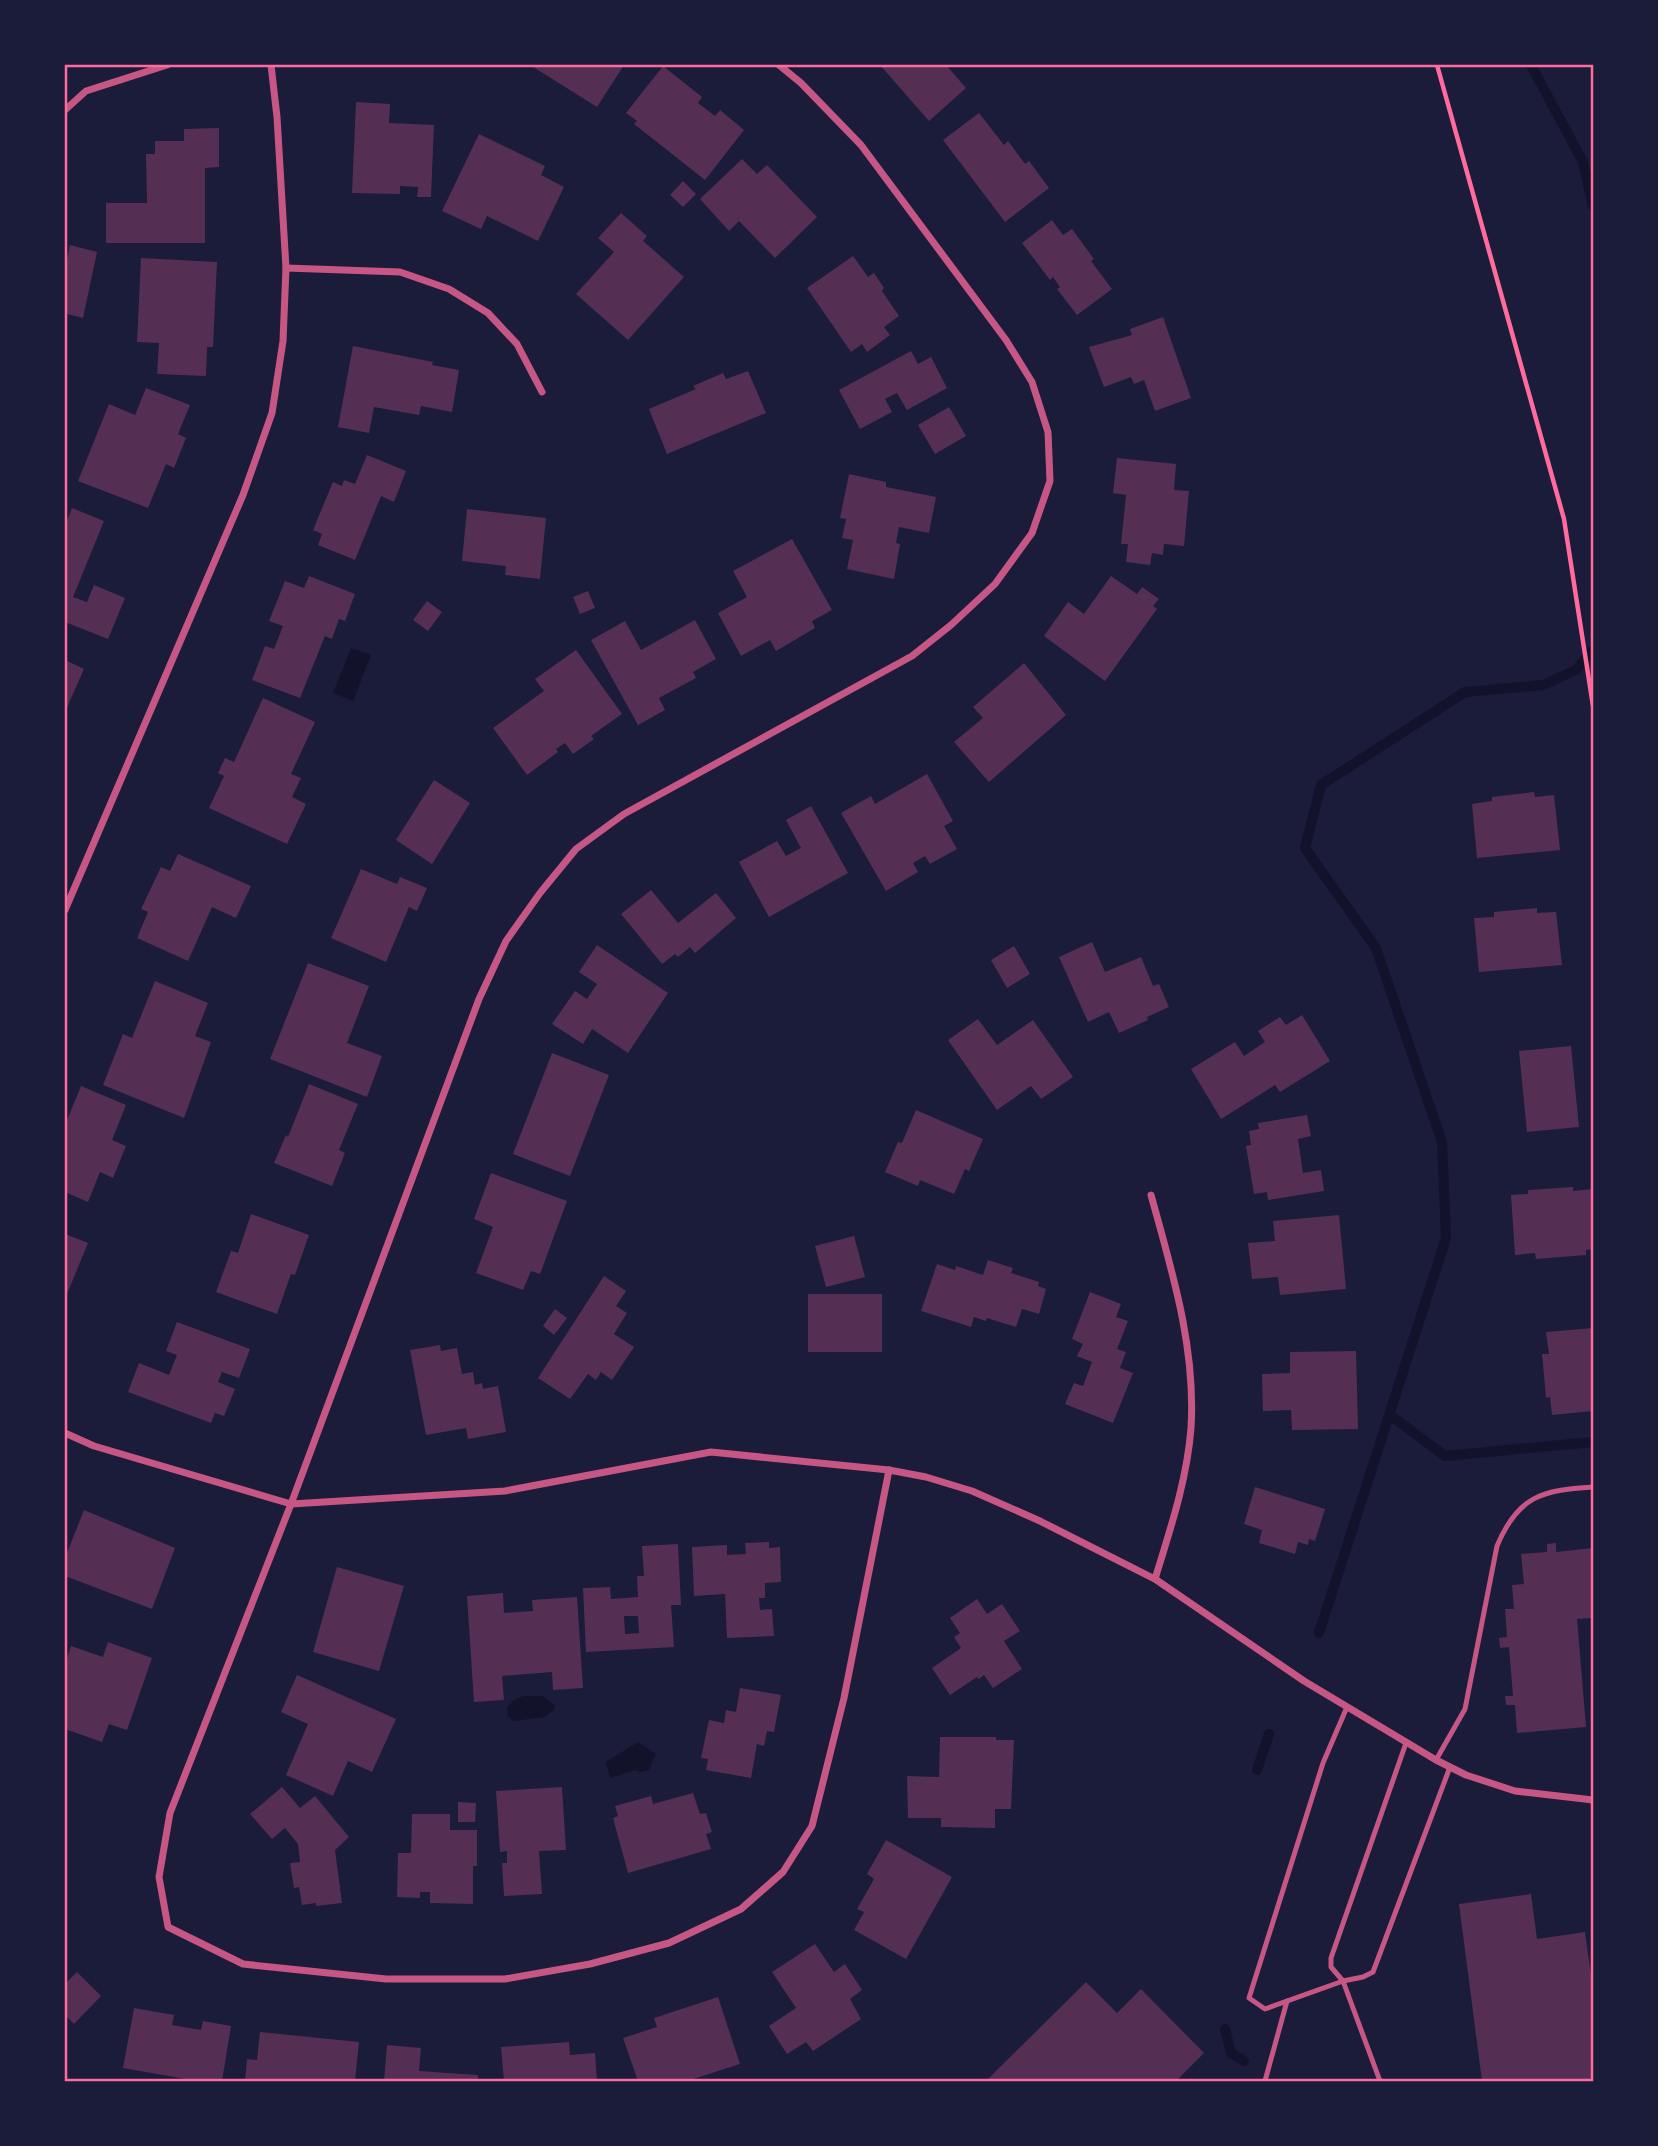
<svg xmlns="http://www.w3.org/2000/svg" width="1658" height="2146" font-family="Bitter,serif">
	<rect width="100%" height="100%" fill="#1b1b3a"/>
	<g fill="#12122b">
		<polygon points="351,648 371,655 353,701 333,693"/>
		<polygon points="523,1696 542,1696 555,1705 554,1710 544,1717 514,1721 508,1716 507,1708 513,1701"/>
		<polygon points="638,1742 656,1754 649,1770 640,1772 635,1770 610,1778 606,1762"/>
	</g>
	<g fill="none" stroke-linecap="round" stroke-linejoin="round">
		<g stroke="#12122b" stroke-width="10">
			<polyline points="1531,65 1583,162 1593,206"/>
			<polyline points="1390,1415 1445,1456 1593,1442"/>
			<polyline points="1319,1633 1446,1238 1442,1142 1376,948 1305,848 1321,785 1465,692 1543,685 1576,670 1593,650"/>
			<polyline points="1257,1770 1269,1734"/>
			<polyline points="1225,2029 1231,2053 1244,2061"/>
		</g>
	</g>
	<g fill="#542f53" fill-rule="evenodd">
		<polygon points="530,65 624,65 597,107"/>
		<polygon points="880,65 946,65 966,88 929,121"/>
		<polygon points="663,66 702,97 698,103 715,116 720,110 744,130 705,180 634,124 637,121 626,113"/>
		<polygon points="356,102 390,104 389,123 434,125 431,197 417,197 418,187 400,186 400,194 352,193"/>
		<polygon points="979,113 1004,145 1008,141 1025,164 1029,161 1049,188 1005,222 943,140"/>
		<polygon points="219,128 219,167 205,168 205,243 106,243 106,203 147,203 146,154 155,154 155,141 184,141 184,129"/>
		<polygon points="479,134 545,166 541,175 564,187 538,241 487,216 481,229 442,211"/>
		<polygon points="742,159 757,174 767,165 817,217 775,258 739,221 729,231 700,199"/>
		<polygon points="683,181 696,194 683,207 670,195"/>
		<polygon points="621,213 647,236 643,241 684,277 628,340 576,294 614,252 598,238"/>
		<polygon points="1052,220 1063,235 1072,229 1094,259 1091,261 1112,289 1077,315 1057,289 1060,287 1053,277 1050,280 1022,243"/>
		<polygon points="70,245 97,252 83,318 67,314 66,321 65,270"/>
		<polygon points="853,256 868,277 874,273 884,288 882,291 899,316 884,327 890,335 867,352 862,344 851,352 807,288"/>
		<polygon points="141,258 217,262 213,347 207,347 206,376 157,374 159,343 137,342"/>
		<polygon points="1163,317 1191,398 1155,411 1144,380 1134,384 1131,377 1104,387 1089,347 1132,335 1130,329"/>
		<polygon points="353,346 433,362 432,365 459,370 452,412 421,406 419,415 374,407 369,433 338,427"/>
		<polygon points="911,351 918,364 931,357 947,388 907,410 897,393 885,399 892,412 860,429 839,390"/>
		<polygon points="748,371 766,413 667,454 649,409 696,389 693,386 723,373 726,379"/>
		<polygon points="146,388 190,405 178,434 186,438 174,468 166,464 148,508 78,481 109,404 135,415"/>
		<polygon points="949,407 966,436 935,454 918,425"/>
		<polygon points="367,455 406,471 394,502 381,496 355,560 318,545 322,534 313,530 333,482 342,486 344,480 355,484"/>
		<polygon points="1117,458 1176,464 1174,490 1189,491 1184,546 1164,544 1163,555 1152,553 1150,565 1126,562 1128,544 1121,544 1126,495 1113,493"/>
		<polygon points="849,474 886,482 886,487 936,497 929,533 899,527 896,543 900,544 894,579 847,569 853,540 842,538 846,519 840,518"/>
		<polygon points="72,508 104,521 73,597 87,602 94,585 125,598 108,639 65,622 65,526"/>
		<polygon points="467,509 546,518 540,579 505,575 506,566 462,561"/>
		<polygon points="792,539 832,610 812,621 815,628 776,651 770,640 741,656 718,613 747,597 733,571"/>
		<polygon points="309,576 355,594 345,621 339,619 332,639 325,636 300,698 252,680 265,646 274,649 283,626 269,621 285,581 304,588"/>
		<polygon points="1111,576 1137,594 1142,587 1159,599 1153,606 1157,609 1105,681 1044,636 1068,602 1084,614"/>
		<polygon points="588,591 595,608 580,614 573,597"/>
		<polygon points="427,601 442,612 428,631 413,620"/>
		<polygon points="695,620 716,659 693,672 696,678 659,698 665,710 638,725 591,640 625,621 641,650"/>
		<polygon points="576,650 622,714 591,736 594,739 573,754 565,743 556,749 558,752 527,775 493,728 544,691 535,679"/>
		<polygon points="65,660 84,669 65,712"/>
		<polygon points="1024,663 1066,715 989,782 954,742 983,718 973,707"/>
		<polygon points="263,698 315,722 291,774 301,778 292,797 306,804 287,844 209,808 224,776 218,773 225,758 234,762"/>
		<polygon points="927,774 953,821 944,826 957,849 930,864 925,856 913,863 918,872 886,891 841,813 871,796 875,804"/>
		<polygon points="434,780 470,803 432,864 396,840"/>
		<polygon points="1534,792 1535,797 1554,795 1560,850 1477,858 1472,804 1492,801 1492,797"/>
		<polygon points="811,806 848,873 769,917 739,862 777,841 786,856 801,848 786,820"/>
		<polygon points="178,854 251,886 236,918 212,907 188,961 137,938 148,912 141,909 161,867 170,871"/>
		<polygon points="361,869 397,884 400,877 427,888 417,911 409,907 386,962 331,938"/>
		<polygon points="651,890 678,923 716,893 736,918 695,953 690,947 678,957 675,954 662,964 621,914"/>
		<polygon points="1537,908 1537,913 1556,912 1562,965 1479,972 1474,918 1494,917 1494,912"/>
		<polygon points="1092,942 1105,972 1141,957 1153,986 1159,984 1169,1007 1147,1017 1148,1020 1119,1033 1109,1012 1088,1022 1059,957"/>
		<polygon points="597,945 668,993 628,1053 592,1029 583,1044 552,1024 575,991 587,999 597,984 579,972"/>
		<polygon points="1014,946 1030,974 1007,988 991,960"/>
		<polygon points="308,963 369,986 347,1043 382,1056 367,1097 270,1059"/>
		<polygon points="155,981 208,1003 195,1036 211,1042 184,1118 103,1085 123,1034 132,1038"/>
		<polygon points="1302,1015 1330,1061 1280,1092 1275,1085 1221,1119 1191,1069 1235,1042 1244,1056 1265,1042 1258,1031 1280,1017 1286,1025"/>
		<polygon points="978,1019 997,1045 1033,1020 1073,1077 1041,1099 1031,1086 997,1110 948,1040"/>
		<polygon points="1571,1046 1579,1127 1527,1132 1519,1051"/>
		<polygon points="552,1053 609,1075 570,1176 513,1154"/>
		<polygon points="309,1084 358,1104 339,1150 345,1153 332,1186 274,1163 286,1135 288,1137"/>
		<polygon points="81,1086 126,1105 112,1140 126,1146 113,1178 100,1172 88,1202 65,1192 65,1125"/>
		<polygon points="916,1110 983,1139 969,1171 965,1169 954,1194 920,1180 918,1186 885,1172 898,1142 902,1143"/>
		<polygon points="1307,1115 1311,1136 1298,1139 1303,1173 1321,1170 1324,1191 1268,1200 1267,1192 1254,1194 1246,1146 1251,1145 1249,1131 1259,1129 1258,1123"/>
		<polygon points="491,1173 567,1201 540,1274 531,1271 523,1290 476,1273 493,1227 474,1219"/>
		<polygon points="1573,1187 1573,1191 1592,1189 1593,1249 1586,1250 1586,1255 1536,1259 1535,1253 1515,1255 1511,1195 1528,1194 1528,1190"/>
		<polygon points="251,1214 309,1235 295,1275 291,1274 277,1314 216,1292 231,1251 238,1253"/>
		<polygon points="1339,1215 1346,1289 1280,1295 1278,1277 1252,1279 1248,1243 1275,1241 1273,1221"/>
		<polygon points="65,1234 88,1243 65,1299"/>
		<polygon points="854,1236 865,1277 826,1287 815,1246"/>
		<polygon points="988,1260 1013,1268 1011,1273 1039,1282 1038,1286 1046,1289 1039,1314 1022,1309 1016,1327 987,1318 986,1321 974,1317 971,1327 921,1311 937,1264 955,1270 956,1266 983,1275"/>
		<polygon points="604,1276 626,1291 616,1306 627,1313 614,1334 634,1347 612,1380 601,1372 596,1380 588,1374 570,1399 538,1378"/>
		<polygon points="1090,1292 1121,1304 1116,1317 1128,1321 1117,1349 1126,1352 1120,1368 1133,1373 1113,1423 1065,1404 1074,1383 1083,1386 1092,1362 1077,1356 1083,1344 1072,1339"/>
		<rect x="808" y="1294" width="74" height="58"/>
		<polygon points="555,1309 567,1318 554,1335 543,1326"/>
		<polygon points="177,1322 250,1349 239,1378 222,1372 218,1382 235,1389 224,1416 215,1413 211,1423 128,1392 139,1363 169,1375 177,1355 166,1351"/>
		<polygon points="1593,1328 1593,1411 1552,1415 1550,1397 1546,1398 1542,1354 1549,1354 1546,1332"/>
		<polygon points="440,1345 441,1351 457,1348 462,1374 473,1372 475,1385 482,1383 483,1389 498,1386 506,1432 468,1439 466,1428 426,1435 410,1350"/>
		<polygon points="1356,1351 1358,1429 1292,1430 1291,1410 1263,1411 1262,1374 1290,1373 1290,1352"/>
		<polygon points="1255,1487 1325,1509 1315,1541 1309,1539 1308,1545 1298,1542 1295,1554 1259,1543 1262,1530 1244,1524"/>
		<polygon points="84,1510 175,1548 152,1609 65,1576 65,1558"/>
		<polygon points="769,1542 769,1548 780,1547 781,1582 765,1583 765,1598 759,1598 760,1610 772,1609 774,1636 727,1638 725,1594 694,1596 692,1547 727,1545 727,1555 746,1554 745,1543"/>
		<polygon points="1556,1543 1556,1552 1593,1548 1593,1618 1577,1619 1586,1727 1517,1733 1515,1705 1506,1705 1505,1696 1513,1696 1509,1647 1500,1648 1499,1638 1507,1637 1505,1609 1514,1609 1512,1585 1524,1584 1521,1554 1547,1552 1547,1544"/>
		<path d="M 678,1544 L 681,1605 L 671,1605 L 674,1647 L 586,1652 L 583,1588 L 610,1587 L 611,1599 L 638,1597 L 637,1576 L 644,1576 L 642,1546 ZM 624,1616 L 638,1616 L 639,1633 L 625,1634 Z"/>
		<polygon points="337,1567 404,1586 379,1671 313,1652"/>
		<polygon points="503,1593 504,1613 533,1611 532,1600 577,1597 583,1688 553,1690 552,1672 502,1676 504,1700 474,1702 467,1596"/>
		<polygon points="977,1599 987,1614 1002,1604 1020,1631 1004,1641 1022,1669 993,1688 984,1675 979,1679 977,1677 950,1695 932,1668 961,1648 954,1637 960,1633 950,1618"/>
		<polygon points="108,1642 152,1658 127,1730 109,1724 102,1742 65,1729 65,1665 71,1646 103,1657"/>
		<polygon points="297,1675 396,1719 372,1772 348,1761 333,1796 286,1775 308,1724 281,1712"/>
		<polygon points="740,1688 781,1695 774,1732 767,1731 764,1746 757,1744 751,1778 706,1770 708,1759 701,1758 709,1720 724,1723 726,1710 736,1712"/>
		<polygon points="940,1737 996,1737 996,1740 1014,1740 1011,1809 995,1809 995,1828 941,1827 941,1818 908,1818 907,1776 939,1777"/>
		<polygon points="282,1787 300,1808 315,1796 349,1837 335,1850 342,1903 316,1906 316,1903 302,1905 299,1887 294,1888 290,1863 300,1862 298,1844 285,1828 272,1839 250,1814"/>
		<polygon points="562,1787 566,1850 539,1851 542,1894 504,1896 502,1863 507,1863 507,1851 500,1852 496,1791"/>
		<polygon points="693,1793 700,1814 706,1813 712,1832 706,1834 711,1849 628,1873 613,1818 618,1816 615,1806 651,1796 653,1804"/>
		<polygon points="458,1802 476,1803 475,1822 458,1822"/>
		<polygon points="412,1814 450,1814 450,1830 477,1830 477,1866 473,1866 473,1904 430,1903 430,1892 420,1892 420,1898 397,1897 398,1853 411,1853"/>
		<polygon points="886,1840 952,1877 906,1959 854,1930 864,1912 857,1909 874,1879 867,1874"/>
		<polygon points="1531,1894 1537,1939 1585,1932 1591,1975 1593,1975 1593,2081 1482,2081 1459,1904"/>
		<polygon points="815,1944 834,1972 845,1964 862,1990 850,1999 861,2019 813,2051 806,2042 787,2054 769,2026 796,2008 772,1972"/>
		<polygon points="77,1972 101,1996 74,2024 65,2015 65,1984"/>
		<polygon points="1086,1982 1117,2013 1141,1989 1204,2053 1176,2081 986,2081"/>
		<polygon points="718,1997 740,2064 687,2081 638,2081 623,2038 657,2027 654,2018"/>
		<polygon points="134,2008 174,2015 172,2025 201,2030 203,2021 231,2026 222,2081 197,2081 123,2068"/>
		<polygon points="260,2032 359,2042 355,2081 245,2081 247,2059 257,2060"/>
		<polygon points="569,2042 570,2055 595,2053 597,2081 504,2081 501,2047"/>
		<polygon points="387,2045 421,2048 419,2071 478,2075 478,2081 384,2081"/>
	</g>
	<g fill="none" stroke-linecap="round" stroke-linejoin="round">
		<polyline stroke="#ff6b9d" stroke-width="4.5" points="1437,65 1564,519 1593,706"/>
		<g stroke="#c65784" stroke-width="5">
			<polyline points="1347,1707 1323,1763 1249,1998 1265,2009 1343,1981 1380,2081"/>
			<polyline points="1406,1743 1331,1958 1331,1967 1343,1981 1363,1977 1373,1972 1450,1767"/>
			<path d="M 1436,1760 L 1465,1709 L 1497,1546 C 1518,1496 1542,1490 1593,1487"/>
			<polyline points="1265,2081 1287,2001"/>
		</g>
		<g stroke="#c65784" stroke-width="7">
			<polyline points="779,65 801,83 861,145 1006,340 1032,382 1048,432 1050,481 1032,533 995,584 951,625 912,656 624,814 576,849 540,893 506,941 479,999 291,1504 170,1813 159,1877 168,1927 243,1964 386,1979 505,1979 590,1964 669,1943 741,1909 783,1872 812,1826 844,1698 889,1470"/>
			<polyline points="65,110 86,91 167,65"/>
			<polyline points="286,268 400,272 449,289 488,313 517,344 542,392"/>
			<polyline points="65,910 243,495 272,413 283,341 286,268 277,117 271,65"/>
			<path d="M 1151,1195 C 1172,1271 1196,1348 1191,1428 C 1187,1480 1170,1530 1155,1579"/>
			<polyline points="65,1433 94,1446 291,1504 505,1491 711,1452 889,1470 926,1477 972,1491 1040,1521 1155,1579 1304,1681 1436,1760 1466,1775 1515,1791 1593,1800"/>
		</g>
	</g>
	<rect width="1658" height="2146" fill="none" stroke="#1b1b3a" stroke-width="133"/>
	<rect x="66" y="66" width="1526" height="2014" fill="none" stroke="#ff6b9d" stroke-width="2.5"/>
</svg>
